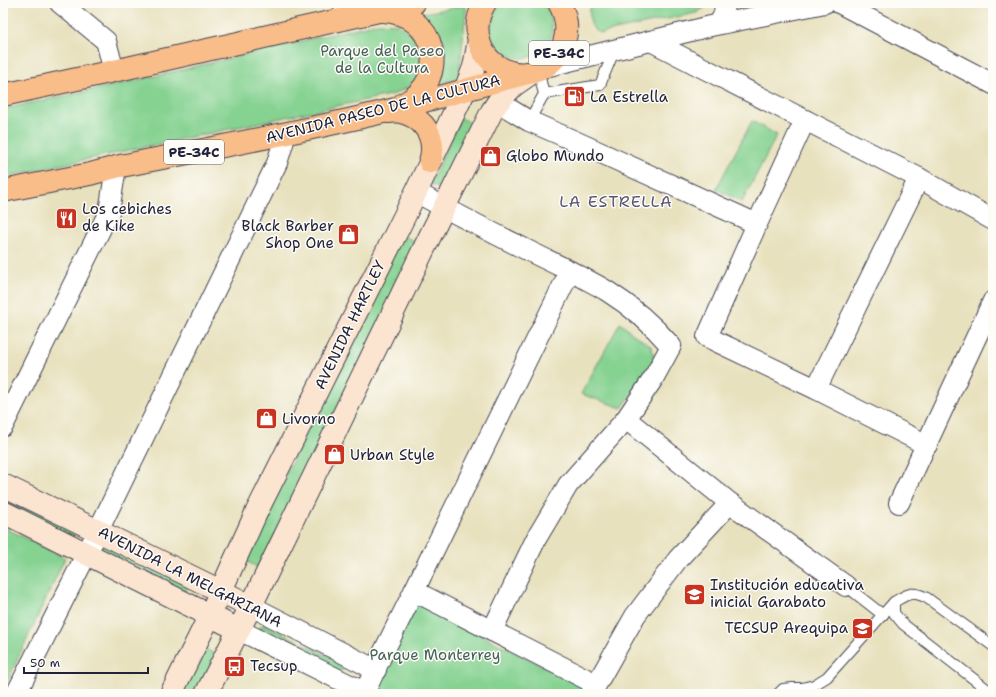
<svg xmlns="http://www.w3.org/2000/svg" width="996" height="697" font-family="'Shantell Sans',sans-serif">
	<rect width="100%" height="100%" fill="#fdfcf7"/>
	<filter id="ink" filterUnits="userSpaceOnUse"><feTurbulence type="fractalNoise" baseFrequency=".025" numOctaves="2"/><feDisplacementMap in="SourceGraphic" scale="8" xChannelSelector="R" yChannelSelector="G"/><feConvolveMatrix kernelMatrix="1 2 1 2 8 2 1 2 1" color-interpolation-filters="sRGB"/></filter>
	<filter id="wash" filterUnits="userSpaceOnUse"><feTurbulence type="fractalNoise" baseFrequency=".012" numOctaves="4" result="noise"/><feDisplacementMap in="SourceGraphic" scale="16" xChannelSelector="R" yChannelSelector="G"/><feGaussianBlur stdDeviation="0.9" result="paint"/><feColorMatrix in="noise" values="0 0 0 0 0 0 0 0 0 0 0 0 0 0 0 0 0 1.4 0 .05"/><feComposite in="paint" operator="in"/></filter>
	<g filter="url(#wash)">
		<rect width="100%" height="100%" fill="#e8e1be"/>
		<g fill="#85d291" stroke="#547a66">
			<path d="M 502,3 L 542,3 C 544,5 546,8 548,10 C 551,15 552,22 552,28 C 553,62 501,71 491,34 C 489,22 494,11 502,3 Z"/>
			<path d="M 590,3 L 708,3 L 706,7 L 696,13 L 601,33 C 587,28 590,15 590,3 Z"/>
			<polygon points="463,6 466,6 466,11 459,74 457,79 438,83 421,15 424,13"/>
			<polygon points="378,23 398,24 413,36 421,53 420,72 416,81 407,88 394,94 3,177 3,109 143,79"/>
			<polygon points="461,118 476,125 445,186 439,188 430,184"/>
			<polygon points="752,121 777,135 742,202 716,189"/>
			<polygon points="402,235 418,243 259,568 244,560"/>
			<polygon points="620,323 633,334 651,346 654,356 649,370 622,408 581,394"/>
			<polygon points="3,492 78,530 74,537 3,501"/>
			<polygon points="3,527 65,558 3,690"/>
			<polygon points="104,541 189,585 185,592 100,550"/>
			<polygon points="417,604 586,687 582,694 373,694"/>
			<polygon points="265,625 345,664 340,673 259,630 260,627"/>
			<polygon points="203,648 217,655 197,694 180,694"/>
		</g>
	</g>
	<g filter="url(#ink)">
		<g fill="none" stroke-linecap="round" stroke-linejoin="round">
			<defs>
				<g id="lane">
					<polyline points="544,94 600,85 615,49"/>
					<polyline points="529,121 544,94 538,70"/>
					<polyline points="846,586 883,615"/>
					<path d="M 993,646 L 927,598 C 912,590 908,594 894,602 L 894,613 L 903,624 L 993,694"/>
					<polyline points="778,694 783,689 792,688 802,688 814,685 827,677 894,602"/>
				</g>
				<g id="street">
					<polyline points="60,3 106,41 114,71"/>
					<polyline points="343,3 347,18"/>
					<polyline points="839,3 993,84"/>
					<polyline points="719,24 724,14 725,3"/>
					<polyline points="651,41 705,69 919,178 993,220"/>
					<polyline points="545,67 711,26 825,3"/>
					<polyline points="498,102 529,121 577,142 757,224"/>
					<polyline points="805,120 757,224 707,337 816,389 927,445"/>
					<path d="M 416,192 C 453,213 491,232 529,251 C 555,264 582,276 607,291 C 631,306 653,325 671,346 L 653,379 L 626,419 L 568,485 L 536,539 L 492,631"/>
					<polyline points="816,389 919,178"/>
					<polyline points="626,419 730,503 846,586"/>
					<polyline points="3,426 109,212 116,167"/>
					<polyline points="899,503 993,301"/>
					<polyline points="414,591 596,684"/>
					<polyline points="251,606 376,670"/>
					<polyline points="239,630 364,692"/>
					<polyline points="16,694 98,531 277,163 286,134"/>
					<polyline points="364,694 381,657 414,591 570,271"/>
					<polyline points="591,694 635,616 678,559 730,503"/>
				</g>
				<g id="secondary">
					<polyline points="3,485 98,531 251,606"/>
					<polyline points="3,512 239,630"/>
					<polyline points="171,694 210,615 257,511 404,217 465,90 474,67 479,40"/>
					<polyline points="206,694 251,606 433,230 492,111 498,102 513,86 533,72"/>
				</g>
				<g id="highway">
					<path d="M 485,3 C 477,16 475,29 480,44 C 482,51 487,57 492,62 C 532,96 586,49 559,3"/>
					<path d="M 382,11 C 437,12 452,81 403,104"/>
					<polyline points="3,95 114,71 414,3"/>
					<path d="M 388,112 C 392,112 397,111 401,112 C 419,116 433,131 432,150 C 432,154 431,158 430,162"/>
					<path d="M 3,191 L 90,174 L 116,167 C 206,149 297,133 387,111 C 434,99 481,85 528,73"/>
				</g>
			</defs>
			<use href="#lane" stroke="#403f4f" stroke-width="12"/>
			<use href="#street" stroke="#403f4f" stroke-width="22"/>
			<use href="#secondary" stroke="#403f4f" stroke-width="24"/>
			<use href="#highway" stroke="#403f4f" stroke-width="24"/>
			<use href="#lane" stroke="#fff" stroke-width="10"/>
			<use href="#street" stroke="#fff" stroke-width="20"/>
			<use href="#secondary" stroke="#fce5d0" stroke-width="22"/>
			<use href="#highway" stroke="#f8bd89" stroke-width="22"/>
		</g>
	</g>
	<defs>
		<symbol id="fuel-square" viewBox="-11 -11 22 22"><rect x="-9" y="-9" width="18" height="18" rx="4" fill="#c8321e" stroke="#fdfcf7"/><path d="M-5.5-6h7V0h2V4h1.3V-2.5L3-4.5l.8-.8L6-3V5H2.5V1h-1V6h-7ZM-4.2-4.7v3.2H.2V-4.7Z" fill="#fff"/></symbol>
		<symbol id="shop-square" viewBox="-11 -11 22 22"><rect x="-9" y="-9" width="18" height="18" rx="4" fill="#c8321e" stroke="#fdfcf7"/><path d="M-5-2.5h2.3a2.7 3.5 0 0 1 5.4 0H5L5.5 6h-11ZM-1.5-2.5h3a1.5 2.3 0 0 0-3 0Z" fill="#fff"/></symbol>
		<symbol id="restaurant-square" viewBox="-11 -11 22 22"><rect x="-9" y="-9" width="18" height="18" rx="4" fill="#c8321e" stroke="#fdfcf7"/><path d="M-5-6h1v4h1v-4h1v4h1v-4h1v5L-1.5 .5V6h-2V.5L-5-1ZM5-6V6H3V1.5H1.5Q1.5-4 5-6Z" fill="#fff"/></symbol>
		<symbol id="school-square" viewBox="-11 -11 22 22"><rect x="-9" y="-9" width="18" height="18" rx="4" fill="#c8321e" stroke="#fdfcf7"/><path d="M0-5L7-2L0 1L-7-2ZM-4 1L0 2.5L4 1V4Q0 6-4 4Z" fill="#fff"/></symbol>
		<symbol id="university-square" viewBox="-11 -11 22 22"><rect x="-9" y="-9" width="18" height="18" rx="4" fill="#c8321e" stroke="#fdfcf7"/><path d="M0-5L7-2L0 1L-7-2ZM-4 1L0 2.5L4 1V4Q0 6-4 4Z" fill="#fff"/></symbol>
		<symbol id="bus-square" viewBox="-11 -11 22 22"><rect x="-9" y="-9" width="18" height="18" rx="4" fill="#c8321e" stroke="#fdfcf7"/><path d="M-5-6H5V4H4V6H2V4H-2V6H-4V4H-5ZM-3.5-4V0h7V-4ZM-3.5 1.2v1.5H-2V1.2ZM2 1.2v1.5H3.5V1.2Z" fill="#fff"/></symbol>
	</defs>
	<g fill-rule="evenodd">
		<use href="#fuel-square" x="562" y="84" width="25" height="25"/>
		<use href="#shop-square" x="478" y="144" width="25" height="25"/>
		<use href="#restaurant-square" x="54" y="206" width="25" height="25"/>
		<use href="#shop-square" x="336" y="222" width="25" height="25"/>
		<use href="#shop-square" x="254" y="406" width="25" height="25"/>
		<use href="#shop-square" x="322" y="442" width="25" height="25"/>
		<use href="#school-square" x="682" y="582" width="25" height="25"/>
		<use href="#university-square" x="850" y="616" width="25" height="25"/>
		<use href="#bus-square" x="222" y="654" width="25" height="25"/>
	</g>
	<g text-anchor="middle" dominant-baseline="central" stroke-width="3" stroke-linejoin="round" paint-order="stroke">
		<g fill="#fdfcf7" stroke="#646373" stroke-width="1">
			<rect x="529" y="41" width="60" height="24" rx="3"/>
			<rect x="164" y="140" width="60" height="24" rx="3"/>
		</g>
		<g font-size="14" font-weight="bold" fill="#22223b">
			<text x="559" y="53">PE-34C</text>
			<text x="194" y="152">PE-34C</text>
		</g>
		<g font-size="15" fill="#456059" stroke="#fdfcf7">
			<text x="382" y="51">Parque del Paseo<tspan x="382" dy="17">de la Cultura</tspan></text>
			<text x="435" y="655">Parque Monterrey</text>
		</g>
		<g font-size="15" fill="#22223b" stroke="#fdfcf7" text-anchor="start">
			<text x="590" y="97">La Estrella</text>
			<text x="506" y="156">Globo Mundo</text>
			<text x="82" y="209">Los cebiches<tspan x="82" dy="17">de Kike</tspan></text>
			<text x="334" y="226" text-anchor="end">Black Barber<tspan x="334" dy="17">Shop One</tspan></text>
			<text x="282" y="419">Livorno</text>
			<text x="350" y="455">Urban Style</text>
			<text x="710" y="585">Institución educativa<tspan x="710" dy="17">inicial Garabato</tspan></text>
			<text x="848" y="628" text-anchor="end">TECSUP Arequipa</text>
			<text x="250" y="666">Tecsup</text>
		</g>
		<g font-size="15" fill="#22223b" stroke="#fdfcf7">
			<text transform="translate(383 109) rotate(-14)">AVENIDA PASEO DE LA CULTURA</text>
			<text transform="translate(350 325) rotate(-64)">AVENIDA HARTLEY</text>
			<text transform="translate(190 577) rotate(27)">AVENIDA LA MELGARIANA</text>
		</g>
		<g font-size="16" letter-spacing="1" fill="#575474" stroke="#fdfcf7">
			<text x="616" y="201">LA ESTRELLA</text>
		</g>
	</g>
	<rect width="996" height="697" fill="none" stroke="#fdfcf7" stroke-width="16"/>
	<path d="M24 667v6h124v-6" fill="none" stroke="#22223b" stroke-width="2"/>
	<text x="30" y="667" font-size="12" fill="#22223b" stroke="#fdfcf7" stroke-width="3" paint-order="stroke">50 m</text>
</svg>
